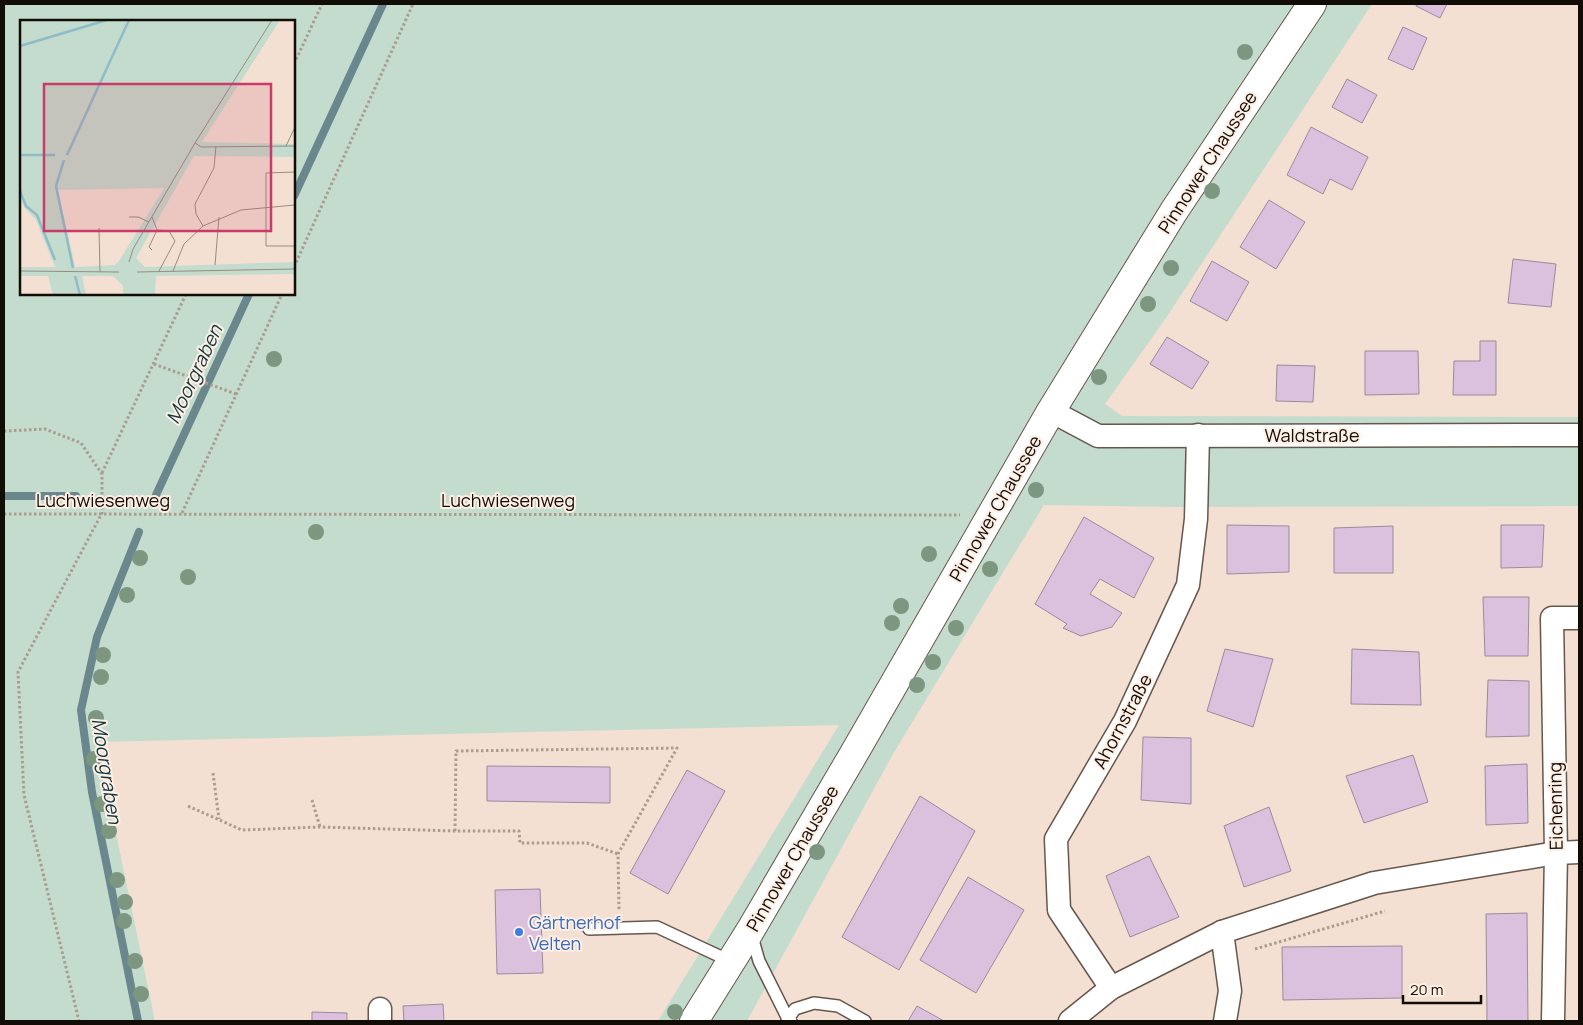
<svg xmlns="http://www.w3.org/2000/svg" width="1583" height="1025" font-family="Manrope,sans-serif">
	<rect width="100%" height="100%" fill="#f3e0d2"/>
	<path fill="#c3dccd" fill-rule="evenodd" d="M 4,4 L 1372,4 L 1166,318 L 1105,404 L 1122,416 L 1579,417 L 1579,506 L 1177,507 L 1044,505 L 893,754 L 747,1021 L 658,1021 L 839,725 L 97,742 L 155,1021 L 4,1021 ZM 21,21 L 294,21 L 294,294 L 21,294 Z"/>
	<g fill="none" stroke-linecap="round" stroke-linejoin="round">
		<g stroke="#6a878e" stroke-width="8">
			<polyline points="294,196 383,4"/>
			<polyline points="156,495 249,294"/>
			<polyline points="4,496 76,496"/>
			<polyline points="138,1021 92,792 81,710 97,637 139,532"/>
		</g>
	</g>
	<g fill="#dcc1df" stroke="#998b9b">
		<polygon points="1417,4 1447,4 1440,18 1416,6"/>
		<polygon points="1403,27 1427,38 1413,70 1388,59"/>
		<polygon points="1347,79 1377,95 1362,123 1332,107"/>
		<polygon points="1311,127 1368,157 1352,190 1330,179 1323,194 1287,175"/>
		<polygon points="1269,200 1305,222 1276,269 1240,247"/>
		<polygon points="1513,259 1556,264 1551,307 1508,303"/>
		<polygon points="1212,261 1249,282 1227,321 1190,301"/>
		<polygon points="1167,337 1209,362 1192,389 1150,364"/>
		<polygon points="1480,341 1496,341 1496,395 1453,395 1454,361 1480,361"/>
		<polygon points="1365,351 1418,351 1419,394 1365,395"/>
		<polygon points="1277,365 1315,366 1313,402 1276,401"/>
		<polygon points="1084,517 1154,558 1134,598 1100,579 1090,594 1122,613 1112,627 1081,636 1063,628 1067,624 1035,604"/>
		<polygon points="1227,525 1289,526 1289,572 1227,574"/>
		<polygon points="1501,525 1544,525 1542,567 1501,568"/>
		<polygon points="1393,526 1393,573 1334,573 1334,528"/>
		<polygon points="1483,597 1529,597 1528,656 1485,656"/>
		<polygon points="1225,649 1273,659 1253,727 1207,711"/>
		<polygon points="1352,649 1419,652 1421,705 1351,704"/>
		<polygon points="1488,680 1529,681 1529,736 1486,737"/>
		<polygon points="1143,737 1191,738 1191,804 1141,800"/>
		<polygon points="1413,755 1428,802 1364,823 1346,776"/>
		<polygon points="1527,764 1528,823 1486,825 1485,766"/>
		<polygon points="487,766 610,767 610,803 487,801"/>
		<polygon points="687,770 725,791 668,894 630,873"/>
		<polygon points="920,796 975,831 899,970 842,937"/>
		<polygon points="1269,807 1291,871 1244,887 1224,826"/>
		<polygon points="1149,856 1179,917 1130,937 1106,876"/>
		<polygon points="968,877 1024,910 976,993 920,960"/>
		<polygon points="540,889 543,973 497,974 495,890"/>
		<polygon points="1527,913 1528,1021 1487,1021 1486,914"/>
		<polygon points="1402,946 1402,998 1283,1000 1282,947"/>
		<polygon points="443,1004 444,1021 404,1021 403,1006"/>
		<polygon points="917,1006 944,1021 908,1021"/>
		<polygon points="312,1012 347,1013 347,1021 312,1021"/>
	</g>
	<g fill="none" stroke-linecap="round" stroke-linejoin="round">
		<defs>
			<g id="service">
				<polyline points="589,929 657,927 730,961"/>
				<polyline points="751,933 759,961 788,1019 787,1021"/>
				<polyline points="791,1021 788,1019 795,1009 814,1003 838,1006 865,1021"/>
			</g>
			<g id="minor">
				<polyline points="1051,411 1098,436 1579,435"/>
				<polyline points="1222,932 1230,991 1225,1021"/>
				<polyline points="1111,988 1059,910 1056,839 1125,721 1188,585 1196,519 1198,435"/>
				<polyline points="380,1009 380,1021"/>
				<polyline points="1070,1021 1111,988 1222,932 1374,883 1556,853 1579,852"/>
				<polyline points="1553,1021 1556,853 1552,618 1579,618"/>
			</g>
			<polyline id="secondary" points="694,1021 750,931 856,750 1051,411 1174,211 1312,4"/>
		</defs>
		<use href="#service" stroke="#67574c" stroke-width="14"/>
		<use href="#minor" stroke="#67574c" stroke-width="25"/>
		<use href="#secondary" stroke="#67574c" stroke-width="30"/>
		<g stroke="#ab9c91" stroke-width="3" stroke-dasharray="2.5 2.5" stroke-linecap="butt">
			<polyline points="294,64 322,4"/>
			<polyline points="294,267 413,4"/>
			<polyline points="154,364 236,394"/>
			<polyline points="4,431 45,429 81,443 102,474 102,513 18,672 24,795 79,1021"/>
			<polyline points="102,473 186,294"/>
			<polyline points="182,513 282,294"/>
			<polyline points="4,514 960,515"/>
			<polyline points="213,773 219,819"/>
			<polyline points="312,800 320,827"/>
			<polyline points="188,806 242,830 320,827 455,831 519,831 520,843 587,843 618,854"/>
			<polyline points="455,831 456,751 677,748 618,854 619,910"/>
			<polyline points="1255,949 1385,911"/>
		</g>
		<use href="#service" stroke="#fff" stroke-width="11"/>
		<use href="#minor" stroke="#fff" stroke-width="22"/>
		<use href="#secondary" stroke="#fff" stroke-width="28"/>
	</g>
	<g fill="#7c9680">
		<circle cx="1245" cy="52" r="8"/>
		<circle cx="1212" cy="191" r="8"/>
		<circle cx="1171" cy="268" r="8"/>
		<circle cx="1148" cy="304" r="8"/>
		<circle cx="274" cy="359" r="8"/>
		<circle cx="1099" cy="377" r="8"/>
		<circle cx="1036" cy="490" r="8"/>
		<circle cx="316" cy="532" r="8"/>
		<circle cx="929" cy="554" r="8"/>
		<circle cx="140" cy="558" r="8"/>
		<circle cx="990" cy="569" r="8"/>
		<circle cx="188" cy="577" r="8"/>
		<circle cx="127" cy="595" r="8"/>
		<circle cx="901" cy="606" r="8"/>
		<circle cx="892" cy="623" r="8"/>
		<circle cx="956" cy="628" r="8"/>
		<circle cx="103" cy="655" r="8"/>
		<circle cx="933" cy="662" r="8"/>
		<circle cx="101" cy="677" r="8"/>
		<circle cx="917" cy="685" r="8"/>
		<circle cx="96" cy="718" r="8"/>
		<circle cx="94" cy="759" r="8"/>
		<circle cx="102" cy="804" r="8"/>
		<circle cx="109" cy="831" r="8"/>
		<circle cx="817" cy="852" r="8"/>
		<circle cx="117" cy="880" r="8"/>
		<circle cx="125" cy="902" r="8"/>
		<circle cx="124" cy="921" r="8"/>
		<circle cx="135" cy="961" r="8"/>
		<circle cx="141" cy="994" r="8"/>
		<circle cx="675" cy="1012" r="8"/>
	</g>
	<circle fill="#3f7fe0" stroke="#feeee3" stroke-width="2" cx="519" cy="932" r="5"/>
	<g text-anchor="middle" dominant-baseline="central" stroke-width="4" stroke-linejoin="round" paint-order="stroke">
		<g font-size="18" fill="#120c07" stroke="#feeee3">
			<text transform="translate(1207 162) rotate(-57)">Pinnower Chaussee</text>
			<text x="1312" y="435">Waldstraße</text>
			<text x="103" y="500">Luchwiesenweg</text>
			<text x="508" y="500">Luchwiesenweg</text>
			<text transform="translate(995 508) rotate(-60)">Pinnower Chaussee</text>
			<text transform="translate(1122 721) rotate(-62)">Ahornstraße</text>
			<text transform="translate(1555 806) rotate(-91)">Eichenring</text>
			<text transform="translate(792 858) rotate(-60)">Pinnower Chaussee</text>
		</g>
		<g font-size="18" fill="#366cbe" stroke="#feeee3" text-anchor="start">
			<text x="529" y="922">Gärtnerhof<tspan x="529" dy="21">Velten</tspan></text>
		</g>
		<g font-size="19" font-style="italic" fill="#0e3842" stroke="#feeee3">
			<text transform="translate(194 374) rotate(-65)">Moorgraben</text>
			<text transform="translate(107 771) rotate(81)">Moorgraben</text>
		</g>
	</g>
	<g transform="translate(20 20)">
		<rect width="275" height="275" fill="#f3e0d2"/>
		<path d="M 0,0 L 260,0 L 182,122 L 275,124 L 275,137 L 174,136 L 116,238 L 125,247 L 275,242 L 275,254 L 136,256 L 135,275 L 103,275 L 103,266 L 93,256 L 62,256 L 66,275 L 33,275 L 28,256 L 0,256 L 0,247 L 35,247 L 16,200 L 4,187 L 0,178 ZM 144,168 L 99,241 L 95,245 L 55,247 L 38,170 Z" fill="#c3dccd" fill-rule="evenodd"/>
		<path fill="none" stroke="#8fbcc8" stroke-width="2.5" d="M 0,26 L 87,0M 0,135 L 35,135M 47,135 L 109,0M 44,140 L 36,166 L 53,248M 0,171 L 6,186 L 17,195 L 35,240M 55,256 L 60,275"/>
		<path fill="none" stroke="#998b81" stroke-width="1" d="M 175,123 L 181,127 L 275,126M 266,126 L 275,107M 275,152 L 246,153 L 246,226 L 275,226M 109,197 L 118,197 L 129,202M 132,197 L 137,210 L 129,227 L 132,230M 183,206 L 176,194 L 175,184 L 194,148 L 196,126M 79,208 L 80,252M 137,210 L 149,211 L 155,221 L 139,251M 109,242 L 113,229 L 175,123 L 252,0M 195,245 L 199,197M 0,251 L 99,252M 153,251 L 164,224 L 183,206 L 221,190 L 275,185M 117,252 L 275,249"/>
		<path fill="#c93b68" fill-opacity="0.15" stroke="#c93b68" stroke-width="2.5" d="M 24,64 L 251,64 L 251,211 L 24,211 Z"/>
		<rect width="275" height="275" fill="none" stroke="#120c07" stroke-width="2.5"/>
	</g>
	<rect width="1583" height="1025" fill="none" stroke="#120c07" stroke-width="10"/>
	<path d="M1403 995v8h78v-8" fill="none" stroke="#120c07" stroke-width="2.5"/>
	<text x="1410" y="995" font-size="15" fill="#120c07" stroke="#feeee3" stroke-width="4" paint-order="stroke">20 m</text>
</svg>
